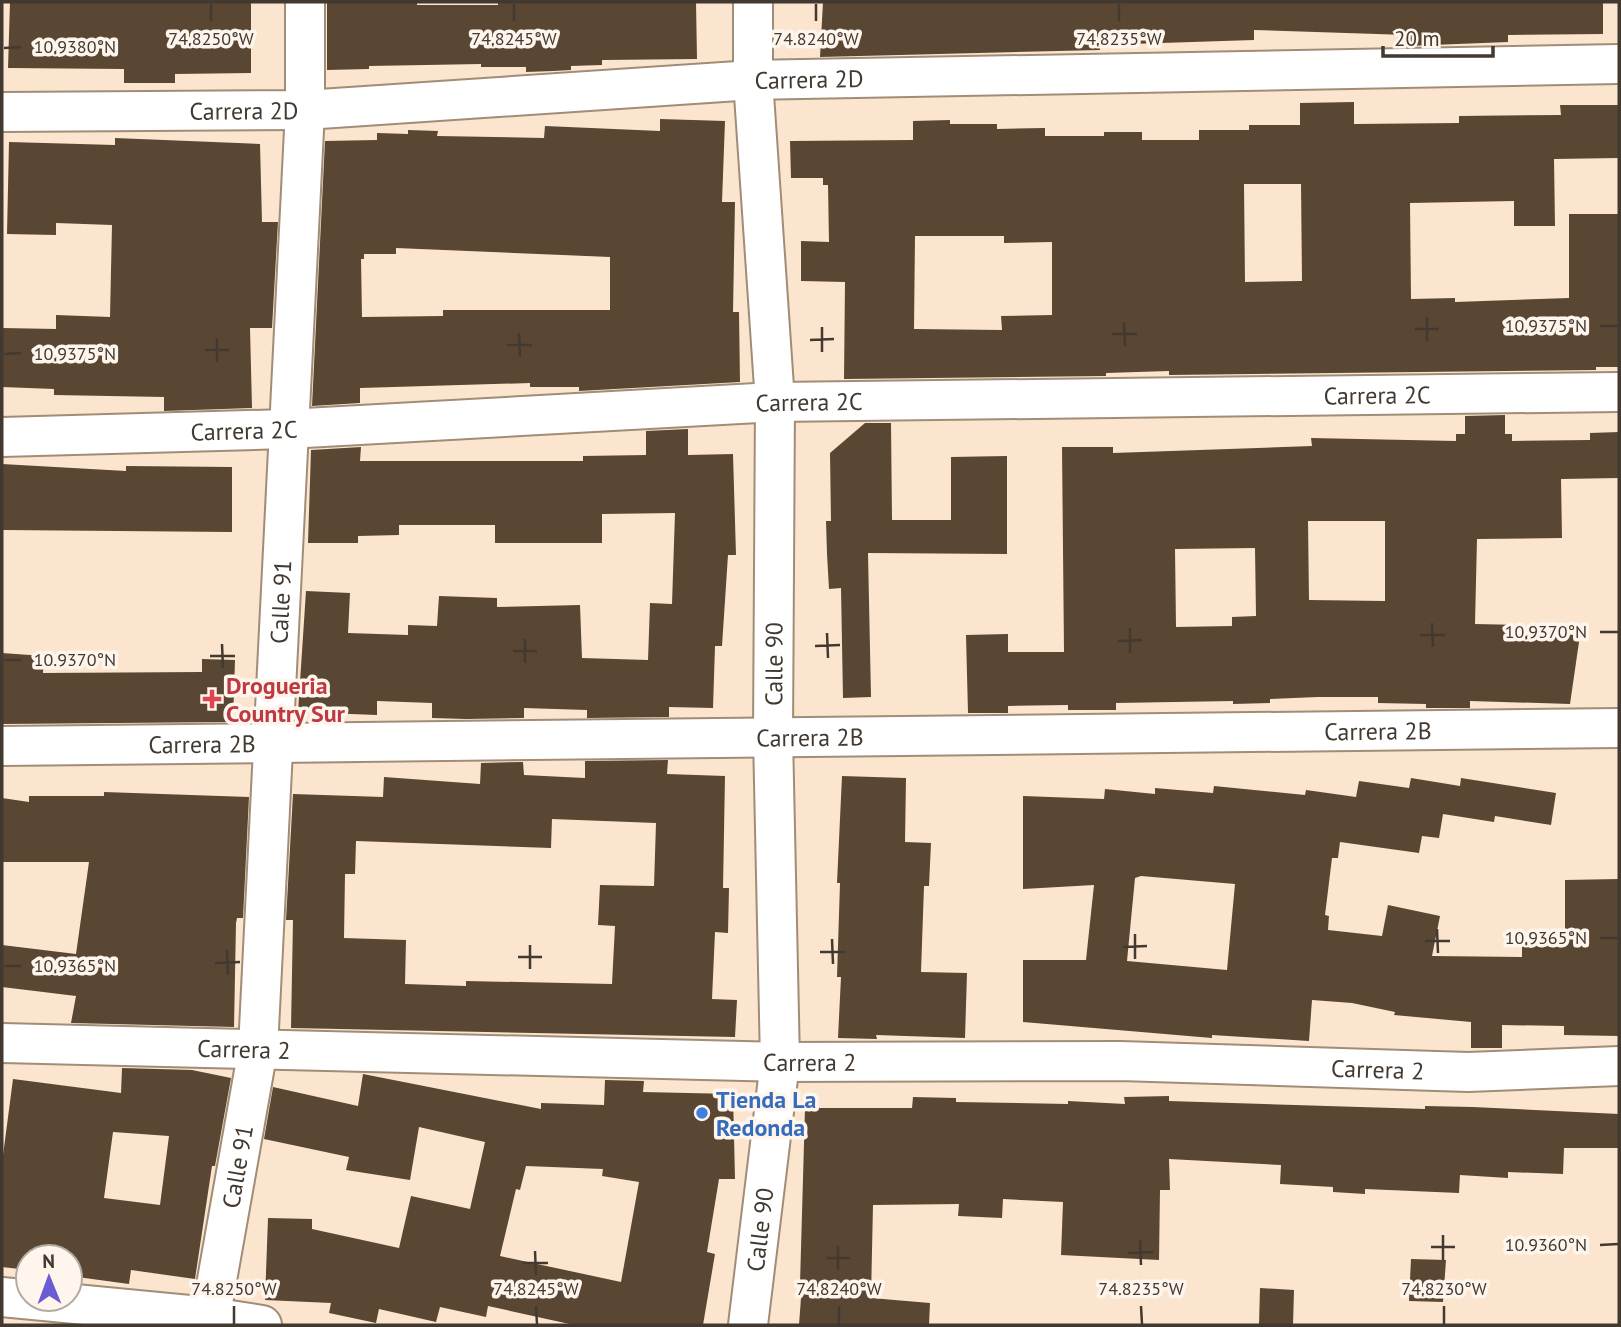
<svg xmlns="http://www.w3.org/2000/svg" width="1621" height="1327" font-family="'PT Sans',sans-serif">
	<rect width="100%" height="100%" fill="#fce5ce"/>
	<g fill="#594734" fill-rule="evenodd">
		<polygon points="10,2 251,2 251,73 175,74 175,83 124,83 124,69 8,68"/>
		<polygon points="327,2 417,2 417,5 498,5 498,2 696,2 697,59 602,60 602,65 571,66 571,70 553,71 526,72 526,67 481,67 481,64 369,66 369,69 327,70"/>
		<polygon points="823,2 1603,2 1603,34 1508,35 1508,42 1407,46 1407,35 1254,30 1254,40 1099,45 1100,50 820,57"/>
		<path d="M 1354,102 L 1354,124 L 1459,123 L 1459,116 L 1561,115 L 1560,105 L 1619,105 L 1619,158 L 1554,159 L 1555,226 L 1514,226 L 1514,201 L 1410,203 L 1411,299 L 1455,298 L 1455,302 L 1569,298 L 1569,214 L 1619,214 L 1619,367 L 1596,367 L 1596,370 L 1169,375 L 1169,371 L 1106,373 L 1106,376 L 844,379 L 845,282 L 801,281 L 801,241 L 829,242 L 828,185 L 823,185 L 823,178 L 791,178 L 790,141 L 913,140 L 913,121 L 950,120 L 950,124 L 997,124 L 997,129 L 1045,128 L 1045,136 L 1104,136 L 1104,132 L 1142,132 L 1142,140 L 1199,140 L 1199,130 L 1249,130 L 1249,125 L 1300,125 L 1300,103 ZM 1244,184 L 1301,184 L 1302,281 L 1245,282 ZM 915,236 L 1004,236 L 1004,243 L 1052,242 L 1052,315 L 1001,316 L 1002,330 L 914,329 Z"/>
		<path d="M 660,119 L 725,121 L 722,202 L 735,202 L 733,312 L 739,312 L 740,382 L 579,391 L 579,387 L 530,387 L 530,383 L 360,388 L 360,403 L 312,406 L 325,141 L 377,140 L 377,133 L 408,134 L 408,130 L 438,131 L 437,136 L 544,138 L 545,126 L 660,131 ZM 396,248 L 610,257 L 610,310 L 443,310 L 443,316 L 362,317 L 361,259 L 364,259 L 364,254 L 396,254 Z"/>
		<polygon points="115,138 260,144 262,222 278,222 272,328 250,328 252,408 164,411 164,397 54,395 54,389 2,387 2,328 56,329 56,315 110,317 112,225 56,223 56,235 7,234 9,142 115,145"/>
		<path d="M 1505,415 L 1505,434 L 1512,434 L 1512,441 L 1590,440 L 1590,433 L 1619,432 L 1619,478 L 1561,479 L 1562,538 L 1477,539 L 1475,624 L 1522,625 L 1521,634 L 1580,635 L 1570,704 L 1470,701 L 1470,708 L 1426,708 L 1426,704 L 1378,703 L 1378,697 L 1318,697 L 1270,699 L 1270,703 L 1233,704 L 1233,701 L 1116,703 L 1116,710 L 1068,710 L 1068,705 L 1008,706 L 1008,713 L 968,713 L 966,635 L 1008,634 L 1008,652 L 1064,652 L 1062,447 L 1113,447 L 1113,453 L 1312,446 L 1311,438 L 1456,441 L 1456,434 L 1465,434 L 1465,416 ZM 1308,521 L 1385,521 L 1385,601 L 1309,600 ZM 1255,548 L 1256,616 L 1232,617 L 1232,626 L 1176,627 L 1175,549 Z"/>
		<polygon points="865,423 891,423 892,520 951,520 951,457 1007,456 1007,554 868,553 871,697 843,698 841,588 829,589 827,554 826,521 831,521 830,453"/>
		<polygon points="688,429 688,455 733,454 736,555 728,555 722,646 715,646 713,708 669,707 669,717 587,718 587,710 524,708 524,718 466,719 432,718 432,703 377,701 377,715 298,712 306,591 350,593 348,633 408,635 408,625 437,626 439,596 497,598 497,607 580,605 582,658 648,660 650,603 672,604 675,513 602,514 602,543 495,543 495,525 399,525 399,535 358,536 358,543 308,543 311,450 361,447 360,461 583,461 583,456 646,455 646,431"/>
		<polygon points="2,464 126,471 126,466 232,467 232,532 2,530"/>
		<polygon points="2,653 44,656 43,673 202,672 202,659 235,660 233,722 2,724"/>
		<path d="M 668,760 L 667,774 L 725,776 L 723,888 L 729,888 L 728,933 L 715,932 L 712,999 L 737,1000 L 735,1037 L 291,1028 L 293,920 L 286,920 L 293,794 L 383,797 L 384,777 L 480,784 L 481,763 L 523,762 L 524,775 L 585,778 L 585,761 ZM 552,819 L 656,823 L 654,886 L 600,885 L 598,925 L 615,926 L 612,984 L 466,981 L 466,986 L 405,984 L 406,940 L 344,938 L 345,874 L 355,874 L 356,841 L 551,848 Z"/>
		<polygon points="842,776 906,778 905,842 931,843 929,886 924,886 921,972 967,973 965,1038 876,1035 877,1039 838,1038 841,977 837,977 840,883 837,883"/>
		<path d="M 1411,778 L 1460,786 L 1461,778 L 1556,793 L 1551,825 L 1495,816 L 1494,822 L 1443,814 L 1439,838 L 1422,836 L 1419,853 L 1340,842 L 1338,858 L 1332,858 L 1325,915 L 1329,916 L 1328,930 L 1382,936 L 1388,905 L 1440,916 L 1432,956 L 1522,957 L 1522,943 L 1565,943 L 1565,880 L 1619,879 L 1619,1036 L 1564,1035 L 1564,1026 L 1502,1025 L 1502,1048 L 1471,1048 L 1471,1022 L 1394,1015 L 1395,1012 L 1352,1003 L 1312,1000 L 1309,1041 L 1212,1035 L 1212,1038 L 1023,1022 L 1023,960 L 1086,960 L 1094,885 L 1023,889 L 1023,796 L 1104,799 L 1105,789 L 1155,794 L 1155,788 L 1213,793 L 1214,786 L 1305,795 L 1306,790 L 1356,797 L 1359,781 L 1409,788 ZM 1141,876 L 1235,884 L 1227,970 L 1127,961 L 1135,878 Z"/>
		<polygon points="104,792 249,797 243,918 237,918 236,923 234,1027 71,1023 76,996 2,987 2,945 76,954 89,862 2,862 2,798 29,802 29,796 104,796"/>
		<path d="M 122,1068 L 192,1070 L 231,1078 L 215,1166 L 212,1166 L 195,1279 L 131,1270 L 129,1284 L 70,1276 L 70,1257 L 28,1257 L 28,1270 L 2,1267 L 2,1163 L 13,1079 L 121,1093 ZM 113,1132 L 169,1136 L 160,1205 L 104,1198 Z"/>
		<path d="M 363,1074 L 541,1109 L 541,1103 L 604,1105 L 605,1080 L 644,1081 L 643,1092 L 733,1094 L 735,1179 L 719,1179 L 707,1252 L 715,1254 L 703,1325 L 574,1325 L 488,1306 L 486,1317 L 440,1307 L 436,1322 L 379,1309 L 376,1323 L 329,1313 L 331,1303 L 265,1300 L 268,1218 L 312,1219 L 312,1229 L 399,1248 L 411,1196 L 470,1209 L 485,1142 L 419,1127 L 410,1180 L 346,1170 L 349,1157 L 264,1139 L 273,1087 L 358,1106 ZM 526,1166 L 603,1169 L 602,1176 L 639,1182 L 621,1282 L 500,1256 L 516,1189 L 520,1190 Z"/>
		<polygon points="1169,1096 1169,1101 1425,1109 1425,1106 1473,1107 1619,1114 1619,1148 1564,1148 1563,1174 1508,1172 1508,1178 1460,1175 1459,1193 1365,1189 1365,1194 1333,1192 1333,1187 1280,1184 1281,1165 1169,1159 1170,1190 1160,1190 1159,1260 1061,1255 1063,1202 1003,1199 1002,1218 958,1216 959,1204 873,1205 871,1298 930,1303 929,1325 799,1325 802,1284 800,1284 805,1108 912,1108 913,1097 956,1098 956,1102 1068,1104 1068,1101 1125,1104 1124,1097"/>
		<polygon points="1411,1259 1446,1260 1443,1302 1409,1301"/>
		<polygon points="1260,1288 1294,1290 1293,1325 1259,1325"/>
	</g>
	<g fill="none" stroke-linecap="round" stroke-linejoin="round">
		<defs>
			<g id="minor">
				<path id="s1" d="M 2,112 L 305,110 L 753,80 L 1619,64"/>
				<path id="s2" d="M 2,437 L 287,429 L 775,402 L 1619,392"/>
				<path id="s3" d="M 2,746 L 1619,728"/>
				<path id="s4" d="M 2,1043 L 780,1062 L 1120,1061 L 1468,1072 L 1619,1066"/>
				<polyline points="2,1297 210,1317 262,1325"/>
				<path id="s5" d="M 209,1325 L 258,1049 L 305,110 L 305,2"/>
				<path id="s6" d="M 748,1325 L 780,1062 L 773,736 L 775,402 L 753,80 L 753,2"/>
			</g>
		</defs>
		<use href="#minor" stroke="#a18c77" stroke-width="42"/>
		<use href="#minor" stroke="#fff" stroke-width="38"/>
	</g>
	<path fill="none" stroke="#423930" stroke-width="2.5" d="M 211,4 L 211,21M 514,4 L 514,21M 816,4 L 816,21M 1119,4 L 1119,21M 4,48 L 21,47M 1427,317 L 1427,341M 1124,322 L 1125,346M 1600,326 L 1618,326M 822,327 L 822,352M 1415,329 L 1439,329M 519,333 L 520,357M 1112,334 L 1137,334M 217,338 L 217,362M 810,340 L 834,339M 507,345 L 532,345M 205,350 L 229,350M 4,354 L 21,353M 1432,623 L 1433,647M 1130,628 L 1130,653M 1600,632 L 1618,632M 827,633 L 828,658M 1420,635 L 1445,635M 525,639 L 525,663M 1118,641 L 1142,640M 222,644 L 223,668M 815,646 L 840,645M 513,651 L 537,651M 210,656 L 235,656M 4,660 L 21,660M 1437,929 L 1438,953M 1135,934 L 1135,959M 1600,938 L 1618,938M 832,939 L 833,964M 1425,941 L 1450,941M 530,945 L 530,969M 1123,947 L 1147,946M 227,950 L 228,975M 820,952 L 845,952M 518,957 L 542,957M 215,963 L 240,962M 4,966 L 21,966M 1443,1235 L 1443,1260M 1140,1240 L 1141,1265M 1600,1245 L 1618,1244M 838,1246 L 838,1270M 1431,1247 L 1455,1247M 535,1251 L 536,1275M 1128,1253 L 1153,1252M 826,1258 L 850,1258M 523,1263 L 548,1263M 234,1306 L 234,1324M 536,1306 L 537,1324M 839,1306 L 839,1324M 1141,1306 L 1142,1324M 1444,1306 L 1444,1324"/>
	<path fill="#e0444e" stroke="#fef5ec" stroke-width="2.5" d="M208.5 688.5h7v7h7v7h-7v7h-7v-7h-7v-7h7z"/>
	<circle fill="#3f7fe0" stroke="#fef5ec" stroke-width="2.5" cx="702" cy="1113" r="7"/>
	<g text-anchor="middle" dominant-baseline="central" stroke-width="7" stroke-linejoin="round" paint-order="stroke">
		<g font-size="24" fill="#423930" stroke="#fef5ec">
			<text stroke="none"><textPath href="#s1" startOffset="808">Carrera 2D</textPath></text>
			<text stroke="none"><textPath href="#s1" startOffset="242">Carrera 2D</textPath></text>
			<text stroke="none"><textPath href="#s2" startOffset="1376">Carrera 2C</textPath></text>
			<text stroke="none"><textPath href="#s2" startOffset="808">Carrera 2C</textPath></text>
			<text stroke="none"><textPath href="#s2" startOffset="242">Carrera 2C</textPath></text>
			<text stroke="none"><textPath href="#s5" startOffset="728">Calle 91</textPath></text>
			<text stroke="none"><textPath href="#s6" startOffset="663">Calle 90</textPath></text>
			<text stroke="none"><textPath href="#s3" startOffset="1376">Carrera 2B</textPath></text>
			<text stroke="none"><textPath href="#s3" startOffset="808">Carrera 2B</textPath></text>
			<text stroke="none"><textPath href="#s3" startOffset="200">Carrera 2B</textPath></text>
			<text stroke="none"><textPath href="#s4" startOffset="242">Carrera 2</textPath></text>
			<text stroke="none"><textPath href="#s4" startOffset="808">Carrera 2</textPath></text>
			<text stroke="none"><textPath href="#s4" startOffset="1376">Carrera 2</textPath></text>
			<text stroke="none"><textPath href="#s5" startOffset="161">Calle 91</textPath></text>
			<text stroke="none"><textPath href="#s6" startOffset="96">Calle 90</textPath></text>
		</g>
		<g font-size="24" font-weight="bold" fill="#be3a42" stroke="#fef5ec" text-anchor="start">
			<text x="226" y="685">Drogueria<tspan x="226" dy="28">Country Sur</tspan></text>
		</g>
		<g font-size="24" font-weight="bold" fill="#366cbe" stroke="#fef5ec" text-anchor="start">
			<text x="716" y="1099">Tienda La<tspan x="716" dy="28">Redonda</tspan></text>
		</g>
	</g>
	<g font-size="18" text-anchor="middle" fill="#423930" stroke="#fef5ec" stroke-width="7" stroke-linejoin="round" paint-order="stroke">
		<text x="211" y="45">74.8250°W</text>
		<text x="514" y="45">74.8245°W</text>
		<text x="816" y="45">74.8240°W</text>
		<text x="1119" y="45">74.8235°W</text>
		<text x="75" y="53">10.9380°N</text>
		<text x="1546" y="332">10.9375°N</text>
		<text x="75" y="360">10.9375°N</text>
		<text x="1546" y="638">10.9370°N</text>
		<text x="75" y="666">10.9370°N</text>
		<text x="1546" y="944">10.9365°N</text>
		<text x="75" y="972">10.9365°N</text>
		<text x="1546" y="1251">10.9360°N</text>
		<text x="234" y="1295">74.8250°W</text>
		<text x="536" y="1295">74.8245°W</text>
		<text x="839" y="1295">74.8240°W</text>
		<text x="1141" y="1295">74.8235°W</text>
		<text x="1444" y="1295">74.8230°W</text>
	</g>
	<rect width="1621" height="1327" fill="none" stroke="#423930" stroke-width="7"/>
	<g transform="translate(49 1278) rotate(359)"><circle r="33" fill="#fef5ec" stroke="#b3aaa1" stroke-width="2"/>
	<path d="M0-5L12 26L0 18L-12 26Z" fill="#6b5cd6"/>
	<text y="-10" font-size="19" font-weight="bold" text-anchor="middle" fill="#423930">N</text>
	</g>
	<path d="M1383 46v10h110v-10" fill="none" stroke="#423930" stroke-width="3.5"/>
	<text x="1394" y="46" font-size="21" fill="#423930" stroke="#fef5ec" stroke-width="5" paint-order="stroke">20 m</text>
</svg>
